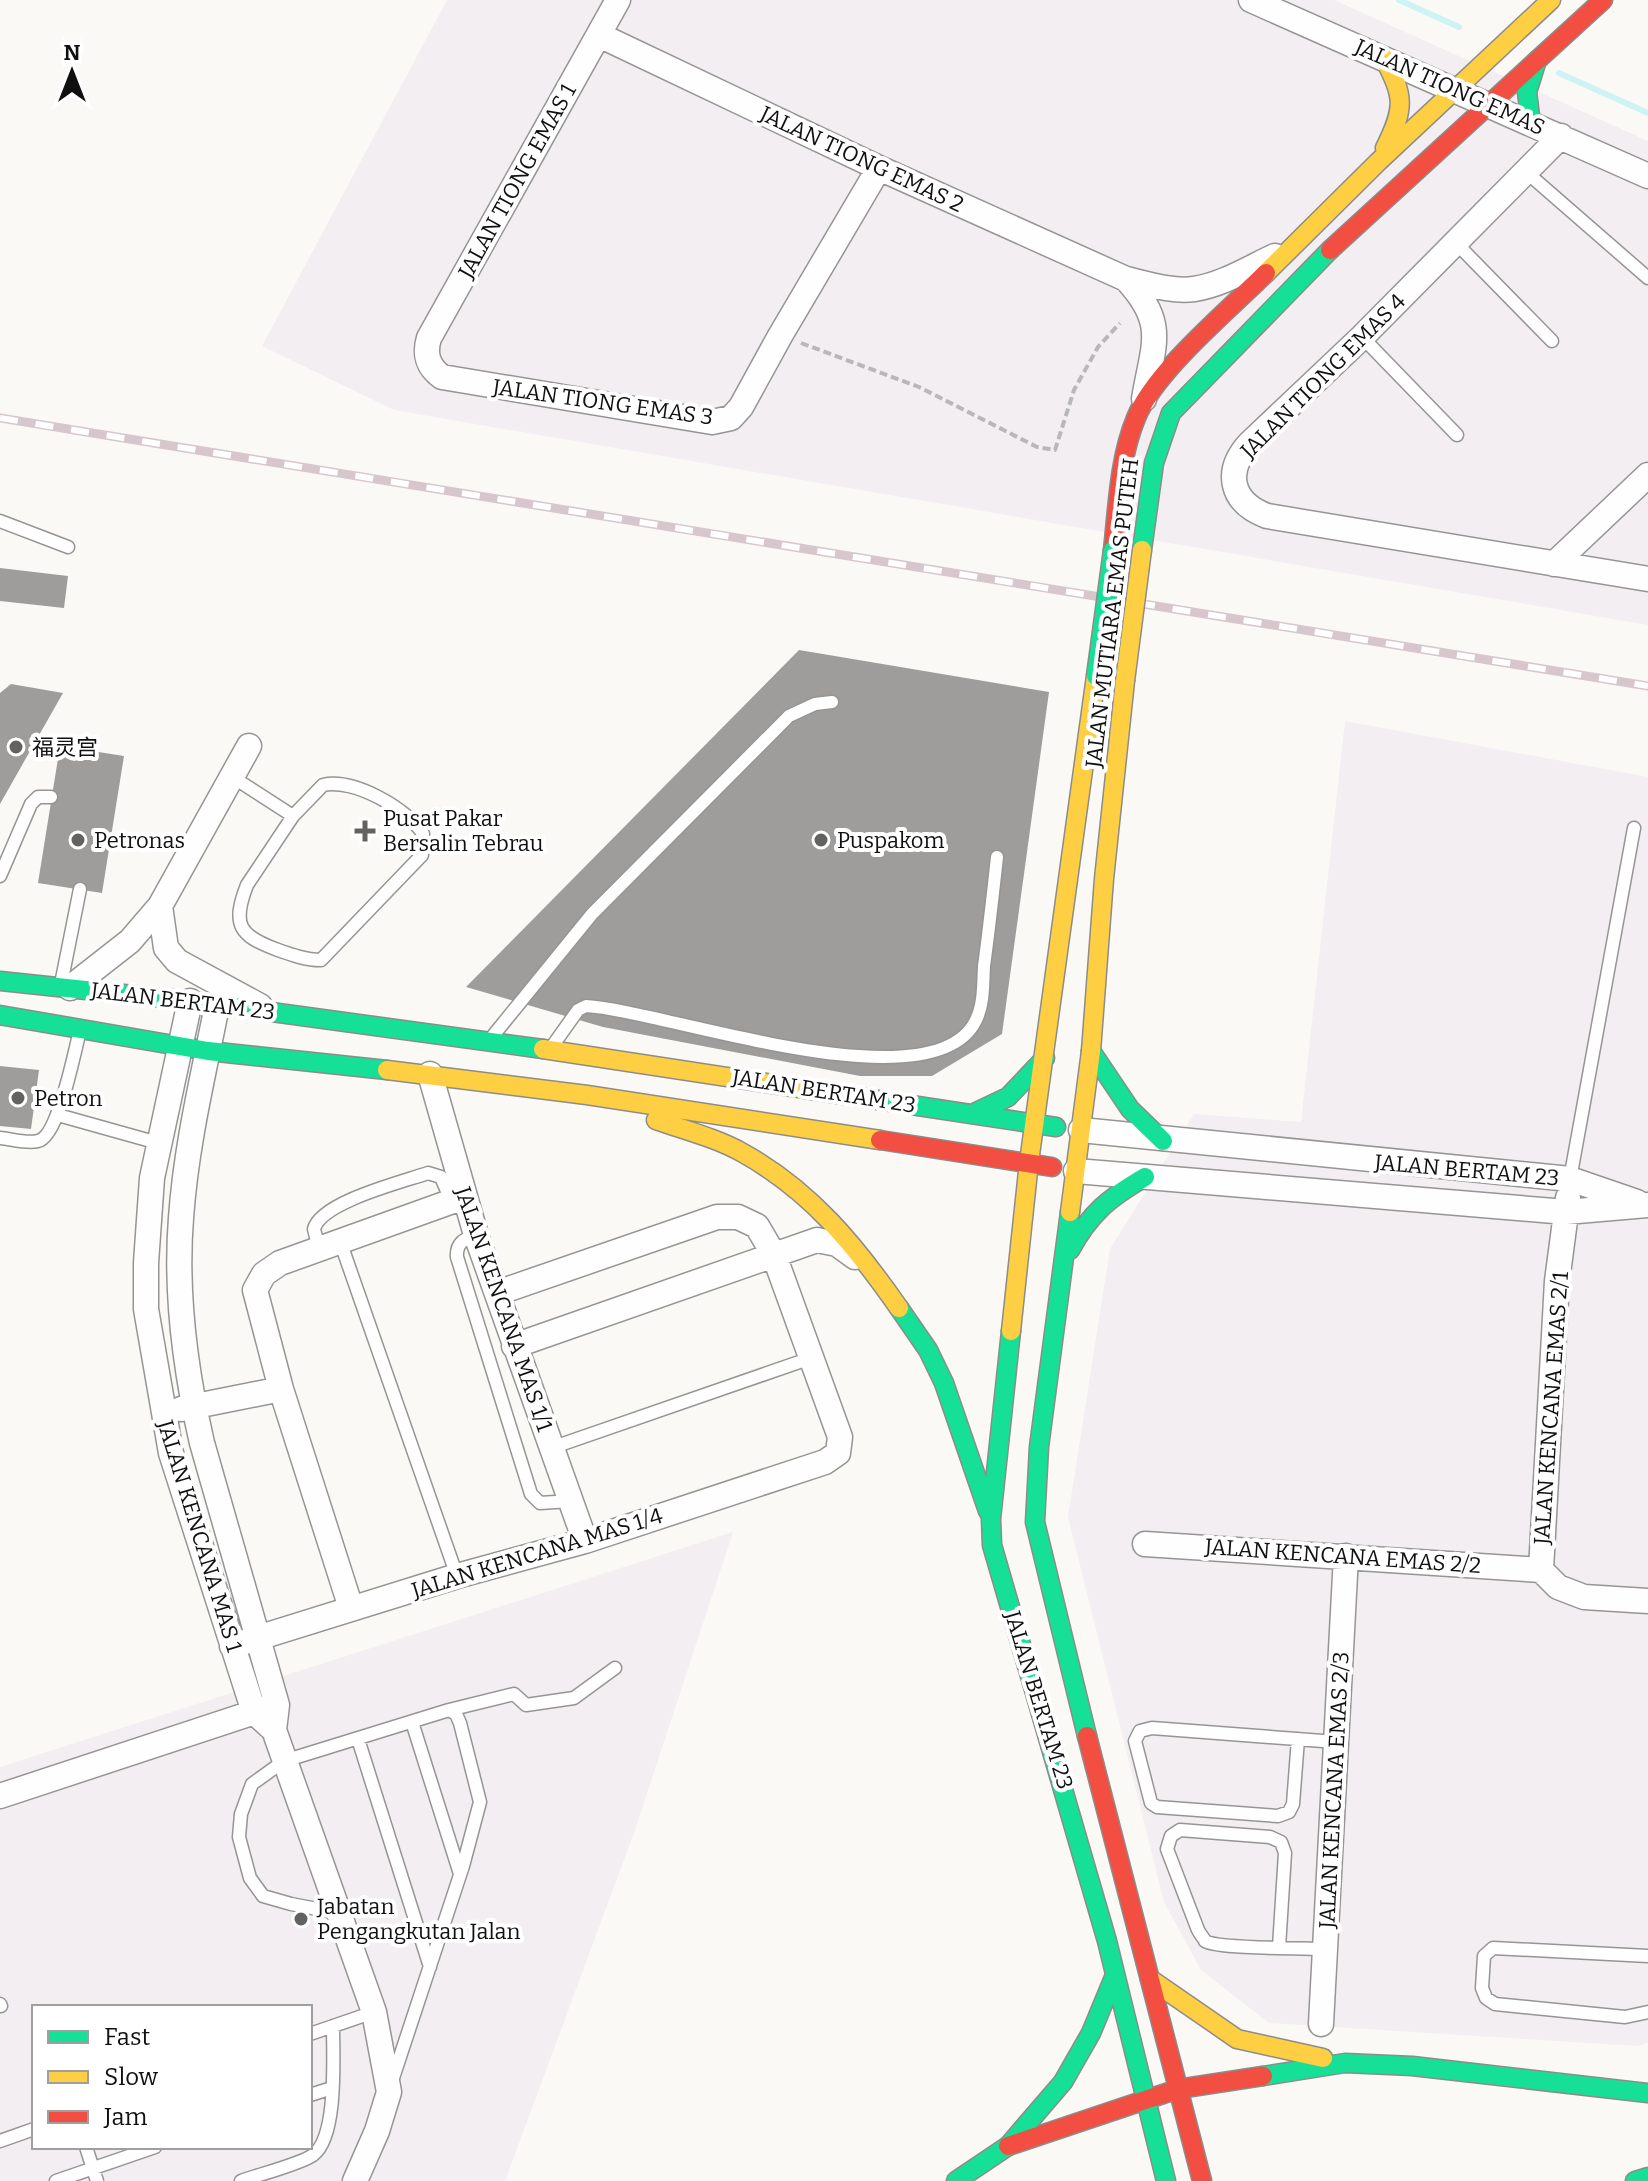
<svg xmlns="http://www.w3.org/2000/svg" width="1648" height="2181" font-family="Bitter,'Noto Sans SC',serif">
<style>
.industrial{fill:#f2eef2;fill-rule:evenodd}
.lines{fill:none;stroke-linecap:round;stroke-linejoin:round}
.stream{stroke:#cef3f4;stroke-width:6}
.building{fill:#9f9d9b}
.lane-casing{stroke:#969594;stroke-width:15}
.street-casing{stroke:#969594;stroke-width:27}
.fast-casing{stroke:#8c8c8a;stroke-width:21}
.slow-casing{stroke:#8c8c8a;stroke-width:21}
.jam-casing{stroke:#8c8c8a;stroke-width:21}
.path{stroke:#b9b8b8;stroke-width:4;stroke-dasharray:8 4;stroke-linecap:butt}
.lane{stroke:#fefefe;stroke-width:12}
.street{stroke:#fefefe;stroke-width:24}
.fast{stroke:#16e098;stroke-width:18}
.slow{stroke:#ffcf43;stroke-width:18}
.jam{stroke:#f24e42;stroke-width:18}
.rail-casing{stroke:#d7c7cc;stroke-width:9}
.rail{stroke:#fff;stroke-width:6;stroke-dasharray:18;stroke-linecap:butt}
.fast-bridge-casing{stroke:#8c8c8a;stroke-width:21;stroke-linecap:butt}
.slow-bridge-casing{stroke:#8c8c8a;stroke-width:21;stroke-linecap:butt}
.fast-bridge{stroke:#16e098;stroke-width:18}
.slow-bridge{stroke:#ffcf43;stroke-width:18}
.poi-dot{fill:#626260;stroke:#fff;stroke-width:3}
.labels{text-anchor:middle;dominant-baseline:central;stroke-width:8;stroke-linejoin:round;paint-order:stroke}
.street-label{font-size:22px;fill:#101010;stroke:#fff}
.poi-label{font-size:22px;fill:#101010;stroke:#fff;text-anchor:start}
</style>
<rect width="100%" height="100%" fill="#fbf9f6"/>
<path class="industrial" d="M447,0H1334L1648,141V625L394,410L262,346Z
M1345,721L1648,777V2043L1638,2046L1269,2023L1201,1970L1164,1902L1068,1517L1110,1249L1194,1114L1301,1122Z
M733,1532L635,1830L505,2181H0V1767ZM34,2007H310V2147H34Z"/>
<g class="lines">
<path class="stream" d="M1399,0L1459,27
M1559,73L1648,113"/>
</g>
<path class="building" d="M0,568L68,576L64,608L0,601Z
M799,650L1049,692L1002,1034L932,1076H860L603,1027L466,987Z
M11,684L63,693L0,804V693Z
M60,746L124,756L102,893L38,883Z
M0,1066L39,1070L31,1129L0,1126Z"/>
<g class="lines">
<defs>
<path id="lane" d="M1525,171L1648,278
M1455,242L1552,341
M1362,337L1457,435
M0,521L68,547
M231,776L293,816L323,785C353,778 407,808 423,834L422,855L321,960C306,960 292,955 278,950C240,936 231,926 247,885L293,816
M0,876L31,804L38,797H51
M61,984L80,889
M492,1037L592,914L789,716L815,704L832,702
M551,1048L578,1010L586,1006C662,1010 934,1109 976,1020C984,1004 983,984 984,966C989,930 993,893 997,857
M58,1115L158,1143
M0,1138C11,1139 27,1144 38,1141C59,1136 74,1052 80,1031
M1570,1179L1634,828
M476,1235C464,1239 456,1243 457,1257L531,1494L540,1503L571,1501
M340,1241L457,1576
M319,1249L314,1229C321,1202 402,1182 428,1173L441,1177L452,1203
M551,1448L811,1358
M449,1710L514,1694L526,1705L574,1698L615,1668
M412,1722L460,1874
M358,1739L430,1967
M1298,1739L1293,1804L1289,1812L1278,1816L1157,1807L1151,1803L1135,1741L1140,1731L1152,1728L1336,1742
M338,1913L291,1904L263,1896L250,1878L239,1837L241,1814L252,1784L284,1761L449,1710L456,1714L460,1723L480,1802L463,1866L392,2081
M1279,1947L1285,1853L1281,1842L1270,1837L1180,1830L1171,1836L1167,1849L1198,1930C1198,1931 1205,1940 1205,1941C1217,1949 1305,1948 1325,1949
M1648,1956L1493,1948L1484,1956L1482,1988L1486,1998L1495,2004L1625,2017L1648,2012
M0,2004L1,2006
M310,2034L374,2012
M310,2095L332,2088
M0,2141L34,2129
M86,2147L97,2181
M56,2181L155,2147
M241,2181C257,2175 301,2164 313,2155C338,2137 333,2056 333,2026"/>
<path id="street" d="M618,0L429,338C424,354 428,367 442,377L712,422L731,418L741,407L780,336L879,168
M1251,0L1648,176
M599,35L879,168L1126,279C1148,284 1172,292 1194,289C1222,285 1249,268 1275,256
M1561,136L1362,337L1250,443C1224,471 1230,502 1267,516L1648,579
M1126,279C1168,324 1153,344 1144,399
M1554,564L1648,475
M160,906L166,948L177,961L260,1006
M70,988L130,941L160,906L249,746
M190,1001L152,1178L146,1263V1309L171,1453L254,1712L274,1730
M217,1006C203,1076 186,1146 181,1218C175,1293 185,1369 202,1443L277,1705L274,1730L374,2012L389,2092L377,2131L355,2181
M430,1074L476,1235L585,1541
M1081,1130L1570,1179L1637,1202
M1076,1171L1566,1212L1648,1205
M1568,1198L1557,1281L1541,1570L1558,1587L1584,1597L1648,1601
M514,1346L817,1240L837,1244L855,1257
M181,1409L281,1389
M1145,1544L1541,1570
M351,1608L281,1389L255,1290L264,1274L280,1263L464,1197
M232,1646L457,1576L585,1541L825,1462L838,1453L840,1437L774,1255L757,1226L738,1217H717L497,1293
M0,1796L267,1708
M1321,2024L1346,1556"/>
<path id="fast" d="M1531,124L1527,92L1537,60
M1142,550L1154,463L1171,413L1330,250
M0,981L190,1001L543,1049
M0,1015L208,1051L387,1070
M1091,1051L1130,1109L1163,1141
M845,1095L1056,1127
M972,1114L1008,1097L1045,1058
M1070,1212L1039,1447L1035,1522L1087,1736
M1070,1250C1090,1213 1109,1198 1145,1177
M899,1308L928,1350L944,1383L988,1511
M1011,1331L991,1519L992,1545L1107,1941L1166,2181
M1263,2076L1345,2063L1412,2066L1648,2093
M956,2181L1008,2146L1063,2082L1091,2033L1115,1975
M1635,2181L1648,2177"/>
<path id="slow" d="M1383,57C1405,96 1405,108 1385,148
M1266,273L1378,162L1551,0
M543,1049L845,1095
M387,1070L587,1095L880,1140
M656,1120C684,1130 717,1138 743,1153C811,1191 855,1245 899,1308
M1070,1212L1091,1051L1104,879L1125,681
M1011,1331L1029,1162L1096,676
M1150,1979L1237,2039L1323,2058"/>
<path id="jam" d="M1330,250L1603,0
M1113,550C1118,506 1119,459 1136,418C1155,371 1229,310 1266,273
M880,1140L1052,1167
M1087,1736L1202,2181
M1008,2146L1178,2089L1263,2076"/>
</defs>
<use href="#lane" class="lane-casing"/>
<use href="#street" class="street-casing"/>
<use href="#fast" class="fast-casing"/>
<use href="#slow" class="slow-casing"/>
<use href="#jam" class="jam-casing"/>
<path class="path" d="M801,343L919,387L1037,447L1055,450L1074,390L1098,347L1120,323"/>
<use href="#lane" class="lane"/>
<use href="#street" class="street"/>
<use href="#fast" class="fast"/>
<use href="#slow" class="slow"/>
<use href="#jam" class="jam"/>
<defs>
<path id="rail" d="M0,418L1648,686"/>
</defs>
<use href="#rail" class="rail-casing"/>
<use href="#rail" class="rail"/>
<defs>
<path id="fast-bridge" d="M1096,676L1113,550"/>
<path id="slow-bridge" d="M1125,681L1142,550"/>
</defs>
<use href="#fast-bridge" class="fast-bridge-casing"/>
<use href="#slow-bridge" class="slow-bridge-casing"/>
<use href="#fast-bridge" class="fast-bridge"/>
<use href="#slow-bridge" class="slow-bridge"/>
</g>
<g class="poi-dot">
<circle cx="16" cy="747" r="8"/>
<path d="M361 819h8v8h8v8h-8v8h-8v-8h-8v-8h8z"/>
<circle cx="78" cy="840" r="8"/>
<circle cx="821" cy="840" r="8"/>
<circle cx="18" cy="1098" r="8"/>
<circle cx="301" cy="1919" r="8"/>
</g>
<g class="labels">
<g class="street-label">
<text transform="translate(1450 87) rotate(24)">JALAN TIONG EMAS</text>
<text transform="translate(862 159) rotate(25)">JALAN TIONG EMAS 2</text>
<text transform="translate(517 181) rotate(-61)">JALAN TIONG EMAS 1</text>
<text transform="translate(1323 376) rotate(-45)">JALAN TIONG EMAS 4</text>
<text transform="translate(603 402) rotate(8)">JALAN TIONG EMAS 3</text>
<text transform="translate(1112 613) rotate(-83)">JALAN MUTIARA EMAS PUTEH</text>
<text transform="translate(183 1001) rotate(7)">JALAN BERTAM 23</text>
<text transform="translate(824 1091) rotate(9)">JALAN BERTAM 23</text>
<text transform="translate(1467 1170) rotate(5)">JALAN BERTAM 23</text>
<text transform="translate(504 1309) rotate(71)">JALAN KENCANA MAS 1/1</text>
<text transform="translate(1551 1408) rotate(-86)">JALAN KENCANA EMAS 2/1</text>
<text transform="translate(200 1536) rotate(73)">JALAN KENCANA MAS 1</text>
<text transform="translate(537 1553) rotate(-17)">JALAN KENCANA MAS 1/4</text>
<text transform="translate(1343 1556) rotate(4)">JALAN KENCANA EMAS 2/2</text>
<text transform="translate(1039 1700) rotate(73)">JALAN BERTAM 23</text>
<text transform="translate(1334 1790) rotate(-87)">JALAN KENCANA EMAS 2/3</text>
</g>
<g class="poi-label">
<text x="32" y="747">福灵宫</text>
<text x="383" y="818">Pusat Pakar<tspan x="383" dy="25">Bersalin Tebrau</tspan></text>
<text x="94" y="840">Petronas</text>
<text x="837" y="840">Puspakom</text>
<text x="34" y="1098">Petron</text>
<text x="317" y="1906">Jabatan<tspan x="317" dy="25">Pengangkutan Jalan</tspan></text>
</g>
</g>
<rect x="32" y="2005" width="280" height="144" fill="#ffffff" stroke="#9f9f9f" stroke-width="2"/>
<rect x="48" y="2031" width="40" height="12" fill="#16e098" stroke="#9f9f9f" stroke-width="2"/>
<text x="104" y="2045" font-size="24" fill="#101010">Fast</text>
<rect x="48" y="2071" width="40" height="12" fill="#ffcf43" stroke="#9f9f9f" stroke-width="2"/>
<text x="104" y="2085" font-size="24" fill="#101010">Slow</text>
<rect x="48" y="2111" width="40" height="12" fill="#f24e42" stroke="#9f9f9f" stroke-width="2"/>
<text x="104" y="2125" font-size="24" fill="#101010">Jam</text>
<g transform="translate(72 72)" stroke="#ffffff" stroke-width="6" paint-order="stroke">
<path d="M0-6L14 30L0 20L-14 30Z" fill="#101010"/>
<text y="-12" font-size="22" font-weight="bold" text-anchor="middle" fill="#101010">N</text>
</g>
</svg>
